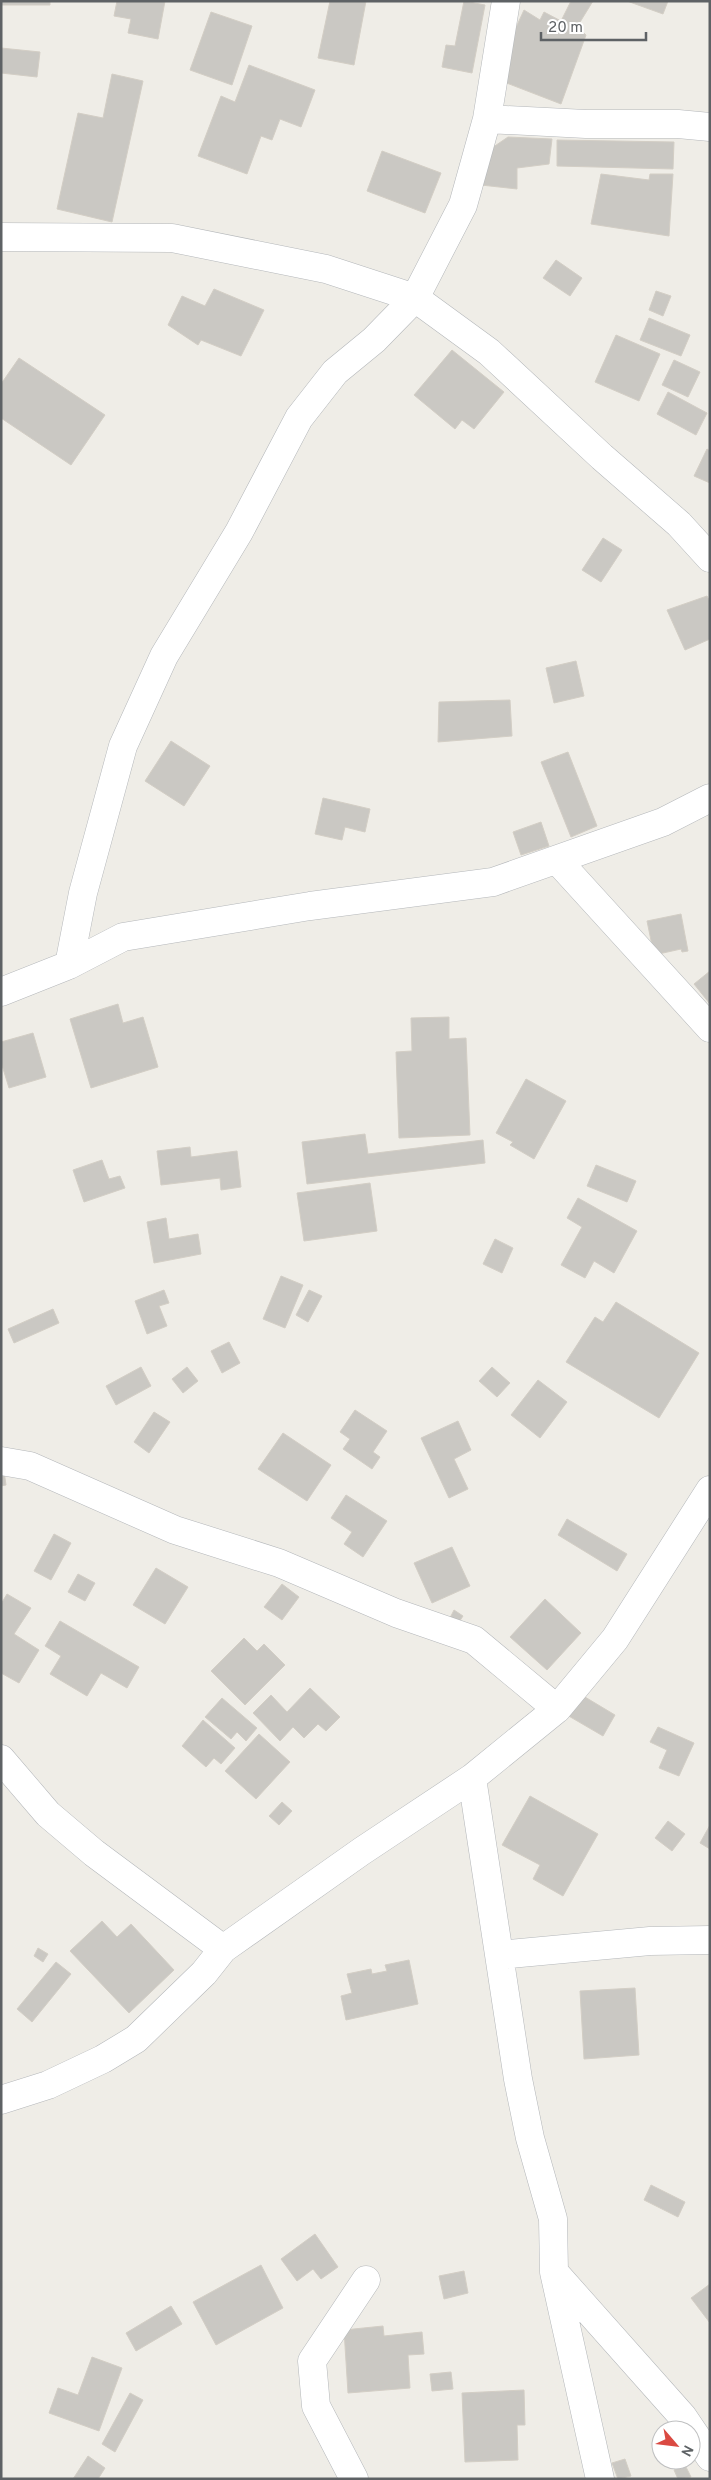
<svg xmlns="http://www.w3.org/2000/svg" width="711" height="2480" font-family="Overpass,sans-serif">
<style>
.building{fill:#cac8c3;stroke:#d3cec5}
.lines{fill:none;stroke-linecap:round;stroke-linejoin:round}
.minor-casing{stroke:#b4b7ba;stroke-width:29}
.minor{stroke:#fff;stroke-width:28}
</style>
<rect width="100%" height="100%" fill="#efede7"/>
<path class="building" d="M1,1H50V5H1Z
M117,1H165L158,39L128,33L131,19L114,16Z
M330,1H366L354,65L318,58Z
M464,1L485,5L472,73L442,67L446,45L455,46Z
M571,1H593L577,27L586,35L561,104L504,82L507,47L524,10L540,20L544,12L561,21Z
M627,1H668L663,14Z
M211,12L252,26L232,85L190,70Z
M1,48L40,52L37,77L1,73Z
M249,65L315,90L301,127L280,119L272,140L261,136L247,174L198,156L221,96L235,102Z
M112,74L143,81L112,222L57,209L78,113L103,118Z
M508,137L552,139L549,164L517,168V189L481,185L486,152Z
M557,140L674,142L673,169L557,166Z
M382,151L441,173L425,213L367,191Z
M601,174L649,180L650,174H673L669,236L591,224Z
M556,260L582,278L570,296L543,278Z
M214,289L264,310L241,356L201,340L198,345L168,325L182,296L205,306Z
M656,291L671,296L663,316L649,310Z
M649,318L690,335L681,356L640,340Z
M616,335L660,354L639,401L595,382Z
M452,350L504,392L474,429L462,420L455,429L414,395Z
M19,358L105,415L71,465L1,418V384Z
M674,360L700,372L688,397L662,385Z
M668,392L707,413L696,435L657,414Z
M707,449L710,451V483L694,476Z
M603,538L622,550L601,582L582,570Z
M707,596L710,602V639L685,650L667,610Z
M576,661L584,696L554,703L546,668Z
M510,700L512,736L438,742L439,702Z
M171,741L210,766L184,806L145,781Z
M568,752L597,826L571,837L541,762Z
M323,798L370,809L365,832L345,827L342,840L315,834Z
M541,822L549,846L521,855L513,832Z
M681,914L688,951L682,952L681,949L654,955L647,921Z
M710,971V1004L694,984Z
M118,1004L123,1023L143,1017L158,1067L91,1088L70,1019Z
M449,1017V1039L466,1038L470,1135L399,1138L396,1052L412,1051L411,1018Z
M33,1033L46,1077L9,1088L1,1062V1042Z
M526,1079L566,1101L534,1159L510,1145L513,1142L496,1133Z
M365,1134L368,1154L483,1140L485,1163L307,1184L302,1142Z
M190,1147L191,1157L237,1151L241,1187L221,1190L220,1178L161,1185L157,1151Z
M102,1160L109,1179L120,1176L125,1188L84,1202L73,1170Z
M596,1165L636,1181L627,1202L587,1186Z
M370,1183L377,1231L304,1241L297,1193Z
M578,1198L637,1231L614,1273L594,1261L585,1278L561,1265L582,1227L567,1218Z
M166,1218L169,1239L198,1234L201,1254L154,1263L147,1222Z
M495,1239L513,1248L502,1273L483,1264Z
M281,1276L303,1285L285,1328L263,1319Z
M164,1290L169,1303L159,1306L167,1326L147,1334L135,1301Z
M309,1290L322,1296L308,1322L296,1315Z
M616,1302L699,1353L659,1418L566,1362L595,1317L603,1322Z
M53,1309L59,1323L14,1343L8,1329Z
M229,1342L240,1363L222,1373L211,1351Z
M141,1367L151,1386L116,1405L106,1386Z
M187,1367L198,1381L183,1393L172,1379Z
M492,1367L510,1383L497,1397L479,1381Z
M538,1380L567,1402L540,1438L511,1415Z
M355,1410L387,1431L373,1452L380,1457L372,1469L343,1449L350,1439L340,1432Z
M154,1412L170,1422L149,1453L134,1442Z
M458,1421L471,1450L454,1459L468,1489L449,1498L421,1438Z
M283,1433L331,1465L307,1501L258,1469Z
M4,1471L6,1485L1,1486V1472Z
M346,1495L387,1521L363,1557L344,1544L352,1532L331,1518Z
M567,1519L627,1554L617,1571L558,1535Z
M54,1534L71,1543L51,1580L34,1571Z
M452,1547L470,1586L432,1603L414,1563Z
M156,1568L188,1587L165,1624L133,1605Z
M78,1574L95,1583L85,1601L68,1592Z
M282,1584L299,1597L282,1620L264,1607Z
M7,1594L31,1608L14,1634L39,1650L19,1683L1,1673V1604Z
M545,1599L581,1633L547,1670L510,1637Z
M454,1610L463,1616L457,1625L449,1620Z
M60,1621L139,1667L127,1688L101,1673L87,1696L50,1674L61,1656L45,1646Z
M244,1638L257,1651L264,1644L285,1665L245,1705L211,1671Z
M310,1688L340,1717L326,1731L318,1724L304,1738L293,1727L280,1741L253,1713L271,1695L287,1712Z
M580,1694L615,1715L603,1736L567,1715Z
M222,1698L257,1728L246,1741L237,1732L231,1739L205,1717Z
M203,1720L235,1748L221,1764L214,1758L206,1767L182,1746Z
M658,1727L694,1743L679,1776L659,1768L667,1750L650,1742Z
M259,1734L290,1762L256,1799L225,1771Z
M530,1796L598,1834L563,1896L533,1879L540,1865L502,1845Z
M282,1802L292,1811L279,1825L269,1816Z
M668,1821L685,1834L672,1851L655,1838Z
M710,1825V1849L700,1843Z
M102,1921L117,1937L131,1924L174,1970L129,2013L70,1951Z
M38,1948L48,1954L43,1962L34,1956Z
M409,1960L418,2004L346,2020L341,1996L352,1993L347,1974L371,1969L372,1974L387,1971L385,1965Z
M56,1962L71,1974L32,2022L17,2009Z
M635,1988L639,2055L584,2059L580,1991Z
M651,2185L685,2202L678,2217L644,2200Z
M315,2234L338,2267L321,2279L313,2269L297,2281L281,2259Z
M261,2265L283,2308L216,2345L193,2302Z
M464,2271L468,2293L444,2299L439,2276Z
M710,2284V2323L691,2298Z
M171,2306L182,2324L136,2351L126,2333Z
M383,2326L384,2336L422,2332L424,2354L408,2355L410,2388L348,2393L344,2330Z
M92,2357L122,2368L99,2431L49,2413L58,2388L78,2395Z
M451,2372L453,2389L432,2391L430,2374Z
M524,2390L525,2425H517L518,2460L465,2462L462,2393Z
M130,2393L143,2400L115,2452L102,2444Z
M88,2456L105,2468L98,2479H73Z
M625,2459L631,2476L618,2479L612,2463Z
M685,2465L691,2477L678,2479L674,2470Z"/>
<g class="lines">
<defs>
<path id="minor" d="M487,119L586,124H678L710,127
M1,237L172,238L326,269L415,298L489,352L602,457L679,524L710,558
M557,860L710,1028
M69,965L83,893L123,746L164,656L239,532L299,418L335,372L374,340L415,298L463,205L487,119L506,1
M1,992L69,965L123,937L310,906L493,882L663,822L710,798
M1,1461L30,1466L175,1530L279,1563L396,1613L474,1640L557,1709
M1,1759L48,1814L94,1853L223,1949
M472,1778L518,2079L530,2138L553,2219L554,2272L600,2479
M499,1955L650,1941L710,1940
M1,2100L48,2085L103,2059L136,2039L204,1973L223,1949L362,1851L472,1778L557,1709L615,1639L710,1490
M555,2273L683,2417L710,2457
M354,2479L316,2406L312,2361L366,2280"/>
</defs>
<use href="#minor" class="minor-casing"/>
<use href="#minor" class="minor"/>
</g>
<rect width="711" height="2480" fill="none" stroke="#5e6265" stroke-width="5"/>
<g transform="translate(676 2445) rotate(118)"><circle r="24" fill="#ffffff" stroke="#bfc0c1"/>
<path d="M0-4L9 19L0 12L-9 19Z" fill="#da4a42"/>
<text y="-8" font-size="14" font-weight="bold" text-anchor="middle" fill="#5e6265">N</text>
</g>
<path d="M541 32v8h105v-8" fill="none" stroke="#5e6265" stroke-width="2.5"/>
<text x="548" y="32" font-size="15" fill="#5e6265" stroke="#ffffff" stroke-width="4" paint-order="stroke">20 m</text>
</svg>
